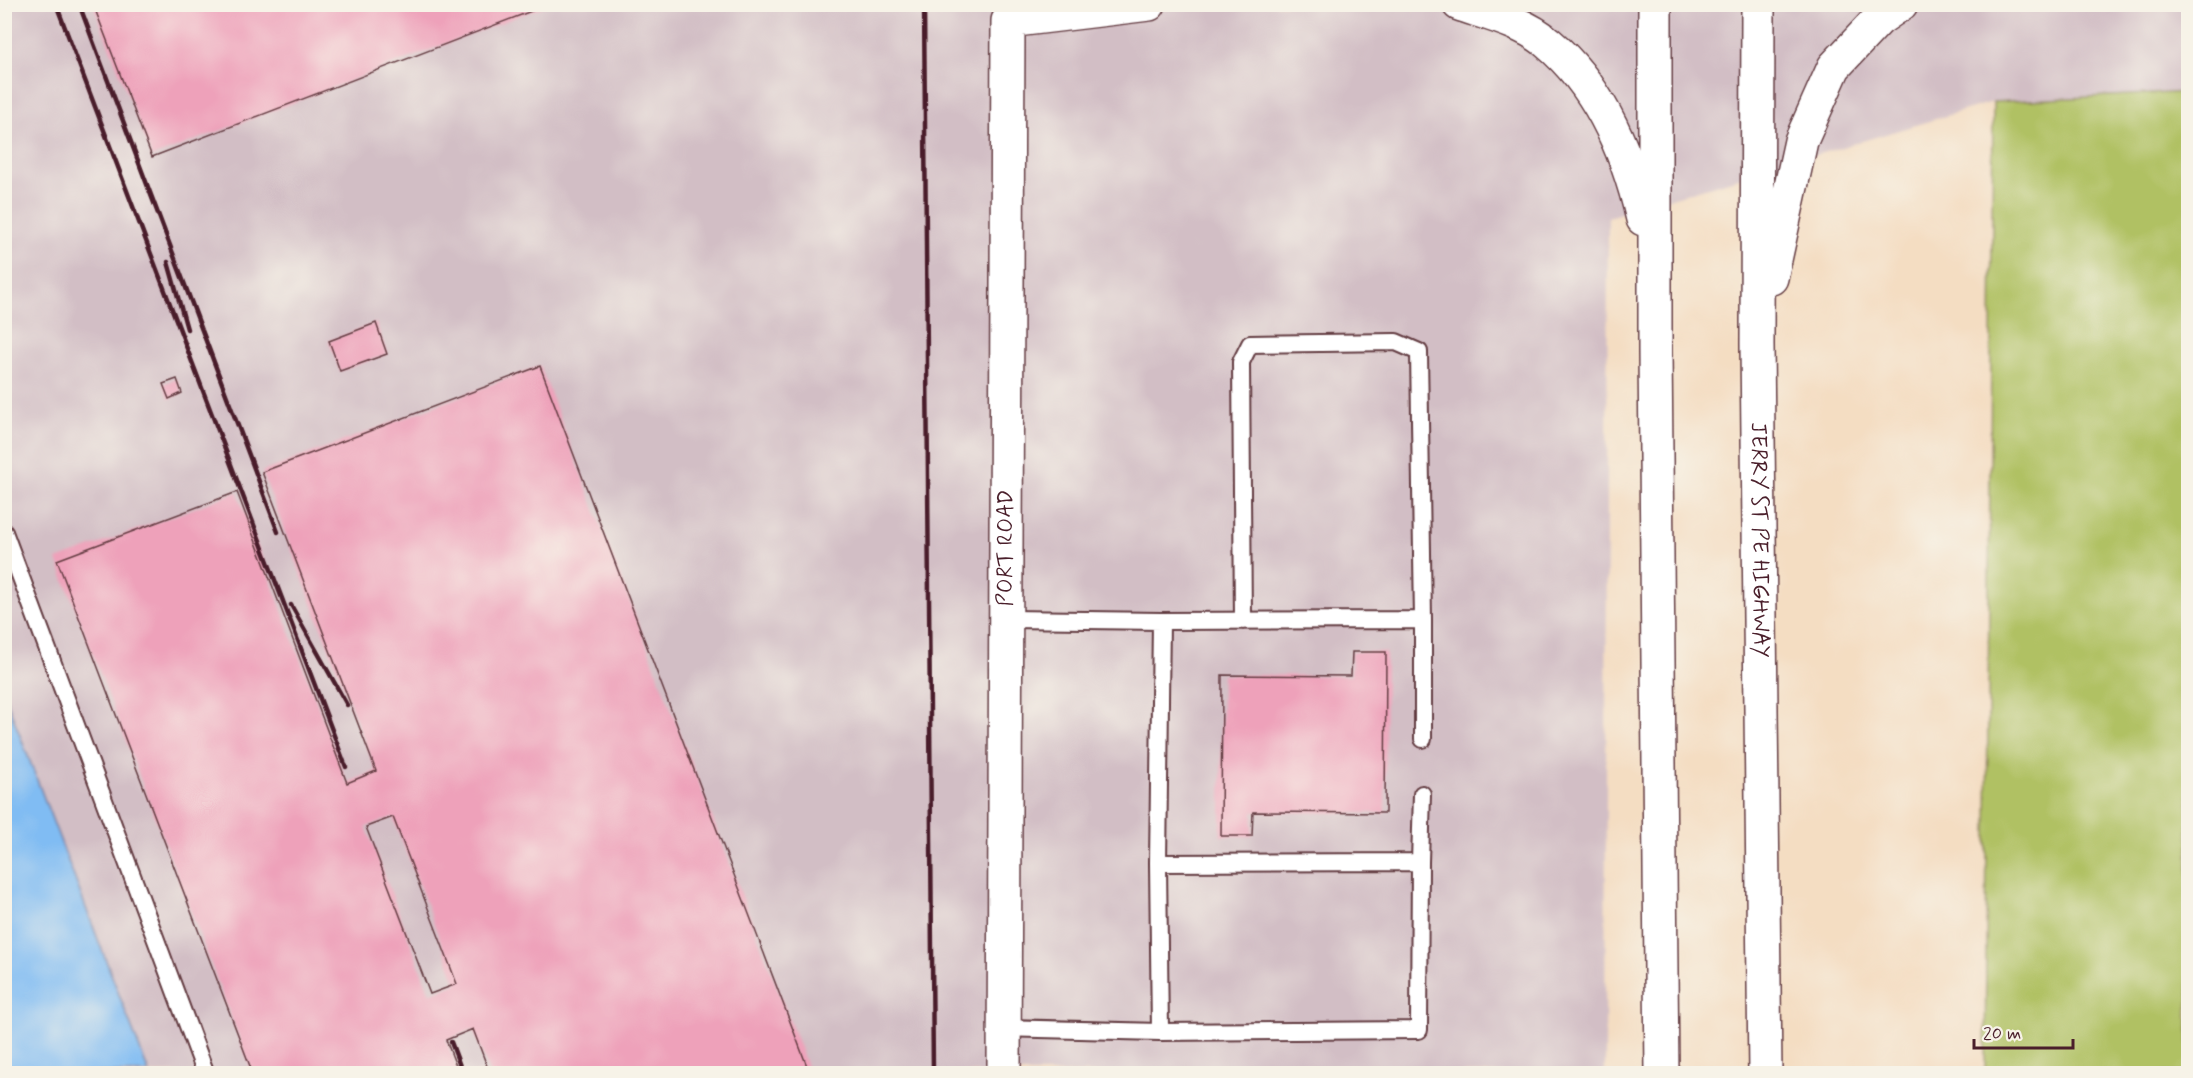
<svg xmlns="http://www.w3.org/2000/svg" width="2193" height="1078" font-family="Mynerve,sans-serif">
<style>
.industrial{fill:#d2bec5}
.green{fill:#b0c164;stroke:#7d7048;stroke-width:1.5}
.water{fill:#80bcf3;stroke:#656e8f;stroke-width:1.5}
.building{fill:#eea1ba;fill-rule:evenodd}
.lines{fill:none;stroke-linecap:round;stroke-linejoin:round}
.lane-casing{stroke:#643c42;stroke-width:20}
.secondary-casing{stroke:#643c42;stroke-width:36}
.lane{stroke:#fff;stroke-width:16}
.secondary{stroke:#fff;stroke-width:33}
.rail{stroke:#4a1f2b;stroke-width:4.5}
.labels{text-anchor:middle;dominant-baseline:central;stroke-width:6;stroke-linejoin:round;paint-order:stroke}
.street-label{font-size:22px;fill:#4a1f2b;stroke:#f7f3e8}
</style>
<rect width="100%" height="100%" fill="#f7f3e8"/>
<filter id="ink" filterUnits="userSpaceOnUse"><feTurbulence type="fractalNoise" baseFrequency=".0167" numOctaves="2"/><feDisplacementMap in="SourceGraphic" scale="12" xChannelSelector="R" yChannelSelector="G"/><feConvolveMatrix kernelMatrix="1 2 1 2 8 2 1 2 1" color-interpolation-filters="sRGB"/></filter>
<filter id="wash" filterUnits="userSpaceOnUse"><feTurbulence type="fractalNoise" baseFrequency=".008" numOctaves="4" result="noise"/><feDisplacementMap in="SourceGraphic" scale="24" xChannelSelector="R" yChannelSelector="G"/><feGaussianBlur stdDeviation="1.35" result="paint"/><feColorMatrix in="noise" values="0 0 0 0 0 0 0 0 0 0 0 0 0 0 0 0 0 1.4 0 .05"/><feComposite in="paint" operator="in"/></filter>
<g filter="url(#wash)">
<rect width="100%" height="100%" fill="#f4ddc2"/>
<path class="industrial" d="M5,5H2188V92L1993,102L1608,217L1605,1073H149L5,696Z"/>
<path class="green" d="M2188,92V1073H1985L1993,102Z"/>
<path class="water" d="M5,696L149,1073H5Z"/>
<g id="blocks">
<path class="building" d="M93,4H547V5L152,157Z
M376,323L387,354L340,371L329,341Z
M540,366L810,1074H490L473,1029L446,1040L459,1074H253L57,560L237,492L347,783L376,771L262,472ZM393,817L457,984L430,994L366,827Z
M177,379L182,393L169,399L163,384Z
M1352,652H1386L1385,813L1253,812L1252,836H1221L1222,675L1351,676Z"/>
</g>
</g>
<g filter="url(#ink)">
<use href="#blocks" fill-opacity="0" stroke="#643c42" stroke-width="1.5"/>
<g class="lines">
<defs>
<path id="lane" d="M4,532L206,1074
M1006,619L1161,621
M1243,621L1241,362L1250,344L1396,342L1419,352L1423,620
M1422,794L1420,862L1158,863L1161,621L1423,620V739
M1158,863L1160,1032
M1004,1028L1160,1032L1419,1030L1420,862"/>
<g id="secondary">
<path d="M1459,4C1488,14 1524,22 1548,43C1600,87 1628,154 1643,219"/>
<path d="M1655,4V351L1662,1074"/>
<path id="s1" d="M1758,4L1757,345L1765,1074"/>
<path d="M1771,278L1801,141L1834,67L1879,19L1901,4"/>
<path id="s2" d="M1004,1074L1008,21L1149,4"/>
</g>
</defs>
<use href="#lane" class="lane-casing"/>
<use href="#secondary" class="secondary-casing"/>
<use href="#lane" class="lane"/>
<use href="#secondary" class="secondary"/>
<path class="rail" d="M56,4L346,767
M79,4L278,532
M924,4L933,1074
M168,262L187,329
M291,605L347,705
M451,1042L463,1074"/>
</g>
</g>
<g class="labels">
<g class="street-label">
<text stroke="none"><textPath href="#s1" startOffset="536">JERRY ST PE HIGHWAY</textPath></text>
<text stroke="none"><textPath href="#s2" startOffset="526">PORT ROAD</textPath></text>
</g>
</g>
<rect width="2193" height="1078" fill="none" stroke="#f7f3e8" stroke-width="24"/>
<path d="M1974 1039v9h99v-9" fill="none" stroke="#4a1f2b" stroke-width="3"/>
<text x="1983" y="1039" font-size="18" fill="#4a1f2b" stroke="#f7f3e8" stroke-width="4.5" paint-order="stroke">20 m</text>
</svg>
